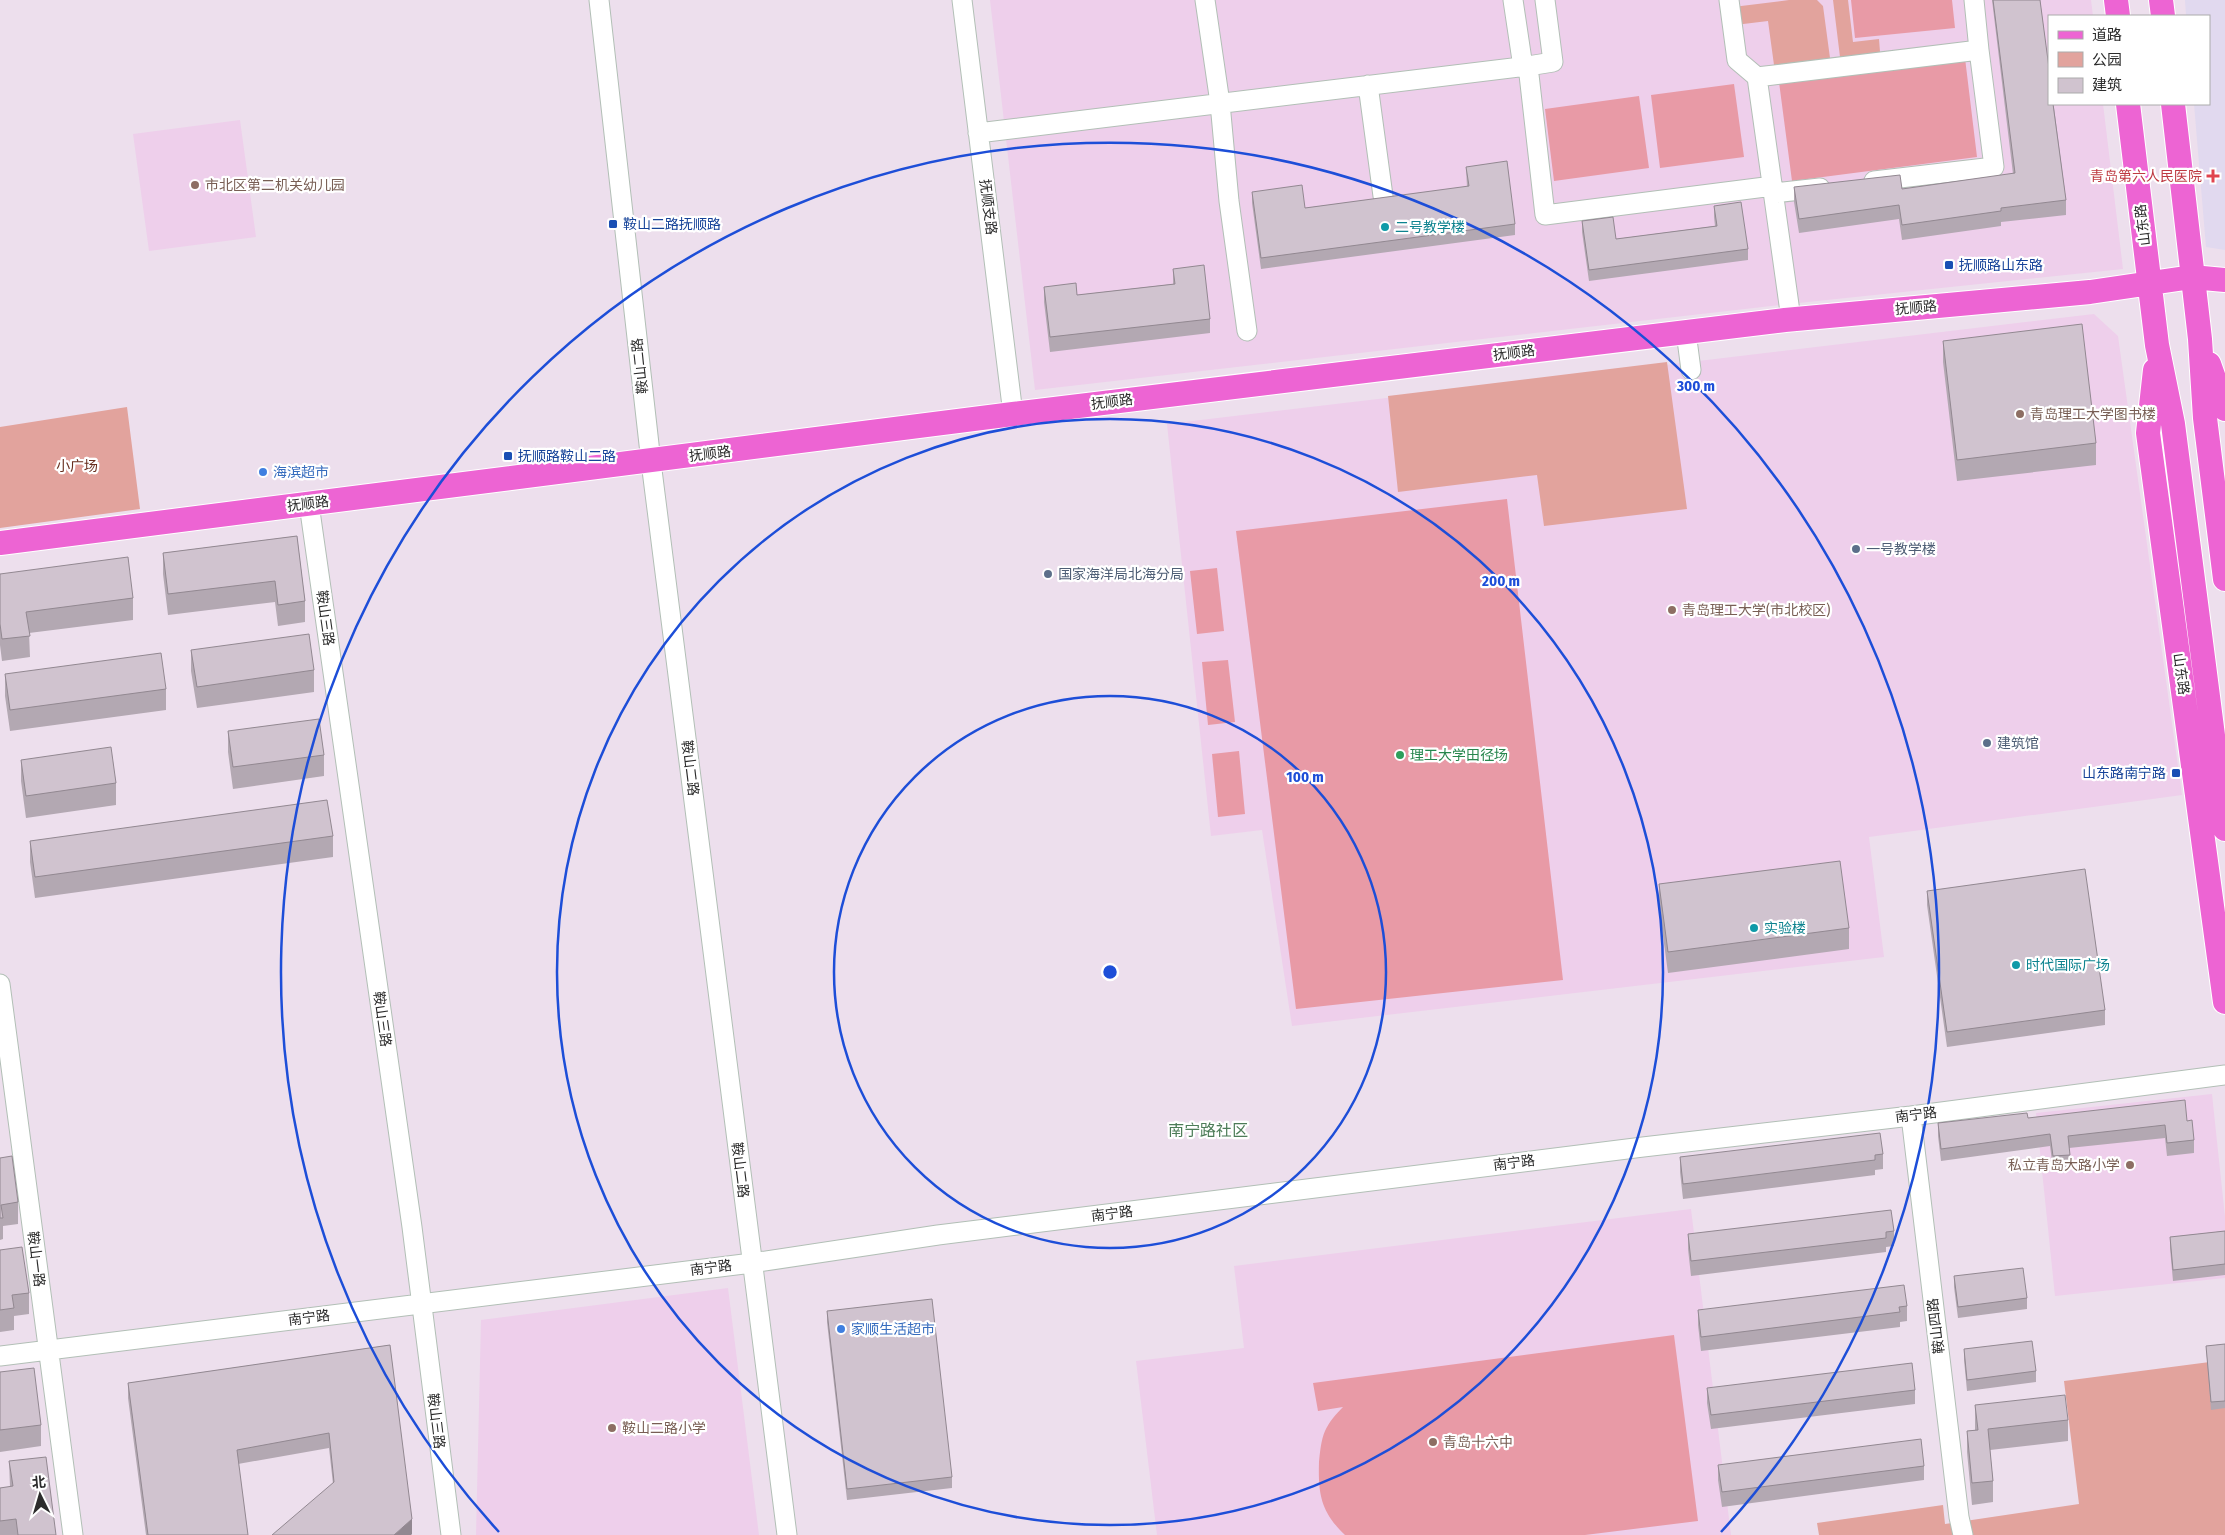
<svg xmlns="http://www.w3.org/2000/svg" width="2225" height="1535" font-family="'Fira Sans Condensed','Noto Sans SC',sans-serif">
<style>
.education{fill:#eecfeb}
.medical{fill:#e1d9ef}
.green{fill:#e2a39d}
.pitch{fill:#e89aa6}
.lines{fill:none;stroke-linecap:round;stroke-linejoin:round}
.minor-casing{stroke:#b2bfb6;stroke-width:21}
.major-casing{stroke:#fff;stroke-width:26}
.minor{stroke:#fff;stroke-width:19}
.major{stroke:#ed64d3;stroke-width:24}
.wall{fill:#b3a8b2}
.shaded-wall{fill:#928891}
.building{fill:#d0c3cf;stroke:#928891}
.ring{fill:none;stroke:#1d4ed8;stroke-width:2.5}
.health-dot{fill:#e0444e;stroke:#fff;stroke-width:2}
.education-dot{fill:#8d6e63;stroke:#fff;stroke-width:2}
.transit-dot{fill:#1a4fb4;stroke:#fff;stroke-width:2}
.culture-dot{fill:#0f9aa8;stroke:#fff;stroke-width:2}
.shop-dot{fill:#3f7fe0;stroke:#fff;stroke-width:2}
.service-dot{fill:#5c6f8a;stroke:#fff;stroke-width:2}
.leisure-dot{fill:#2e9e5b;stroke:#fff;stroke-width:2}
.labels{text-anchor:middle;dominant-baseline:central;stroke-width:4.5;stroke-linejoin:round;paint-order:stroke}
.health-label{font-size:14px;fill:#be3a42;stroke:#fff;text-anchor:end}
.education-label{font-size:14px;fill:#785e54;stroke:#fff;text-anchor:start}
.street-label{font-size:14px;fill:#2c2c2c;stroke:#fff}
.transit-label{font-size:14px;fill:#164399;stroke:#fff;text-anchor:start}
.culture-label{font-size:14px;fill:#0d838f;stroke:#fff;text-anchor:start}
.park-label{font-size:14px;fill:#682d1d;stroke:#fff}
.shop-label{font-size:14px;fill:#366cbe;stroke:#fff;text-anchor:start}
.service-label{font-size:14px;fill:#4e5e75;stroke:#fff;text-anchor:start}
.leisure-label{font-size:14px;fill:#27864d;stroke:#fff;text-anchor:start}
.quarter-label{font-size:16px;fill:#4d7c58;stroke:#fff}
.centre{fill:#1d4ed8;stroke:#fff;stroke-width:2.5}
.ring-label{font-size:15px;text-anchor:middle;font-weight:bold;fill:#1d4ed8;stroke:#fff;stroke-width:4.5;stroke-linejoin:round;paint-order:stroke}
</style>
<rect width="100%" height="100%" fill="#eddfed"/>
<path class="education" d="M990,0H2091L2093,16H2049V104H2103L2123,269L1789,304L1035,390Z
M240,120L256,237L149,251L133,134Z
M2094,314L2118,336L2182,795L1869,837L1884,957L1292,1026L1262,830L1211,836L1167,424Z
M2212,1094L2225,1217V1278L2055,1296L2036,1113Z
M1691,1209L1731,1535H1157L1136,1361L1244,1348L1234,1266Z
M728,1288L759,1535H476L481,1320Z"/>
<path class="medical" d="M2185,0H2225V250L2206,247L2194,104H2209V16H2186Z"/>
<path class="green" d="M1789,0H1817L1823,6L1830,58L1774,65L1768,21L1735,25L1733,7Z
M1833,0H1848L1853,42L1879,39L1880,52L1840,57Z
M1667,362L1687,509L1544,526L1537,475L1398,492L1388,396Z
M127,407L140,509L0,528V427Z
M2225,1360V1535H1819L1817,1523L1943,1505L1945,1524L2079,1504L2064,1381Z"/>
<path class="pitch" d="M1851,0H1952L1955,28L1855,38Z
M1965,58L1977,157L1792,181L1779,82Z
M1734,84L1744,157L1660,168L1651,95Z
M1639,96L1649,168L1554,181L1545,109Z
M1507,499L1563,980L1296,1009L1236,531Z
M1217,568L1224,631L1197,634L1190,571Z
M1228,660L1235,722L1208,725L1202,662Z
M1239,751L1245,814L1218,817L1212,754Z
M1674,1335L1698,1521L1585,1535H1345C1321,1512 1318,1494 1319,1462C1320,1452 1321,1440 1325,1431C1329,1422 1336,1414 1343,1407L1318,1411L1313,1383Z"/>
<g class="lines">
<defs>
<path id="minor" d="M599,0L651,462L787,1535
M962,0L1013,414
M1205,0L1220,103L1229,201L1247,331
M1513,0L1523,67
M1545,0L1553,62L1528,66L1545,215L1773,186
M1729,0L1737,60L1757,77L1791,319
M1757,77L1979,50L1974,0
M1368,85L1383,196
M978,133L1528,66
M1874,181L1994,167L1979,50
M1774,193L1820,188
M1686,332L1691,370
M309,504L412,1227L451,1535
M0,984L73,1535
M1911,1116L1959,1517L1963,1535
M0,1356L752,1263L938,1235L1643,1147L1911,1116L2225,1075"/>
<path id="major" d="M2116,0L2118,16
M2161,0L2163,16
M2128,104L2157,345L2173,424L2225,829
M2173,104L2200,339L2205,418L2225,579
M2209,364L2225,409
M2155,370L2148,433L2225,1002
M0,543L1013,414L1785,320L2090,292L2192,277L2225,280"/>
</defs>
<use href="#minor" class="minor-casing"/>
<use href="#major" class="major-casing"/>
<use href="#minor" class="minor"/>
<use href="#major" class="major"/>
</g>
<path class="wall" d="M1992,0H2040L2066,200V215L2001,222V226L1902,240L1899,219L1799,233L1794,202V187L1902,189L2013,174Z
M1466,167L1515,224V235L1261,269L1252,203V192L1305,208L1467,187Z
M1714,206L1748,249V260L1589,281L1582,232V221L1616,239L1715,226L1714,217Z
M1173,269L1210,319V333L1050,352L1044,302V287L1077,295L1173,284Z
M1943,341L2096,443V465L1957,481L1943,362Z
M297,536L305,601V622L278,626L275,602L168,615L163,574V553Z
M0,574L133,598V620L29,633L30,657L2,661L0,645Z
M191,650L314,670V692L197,708L191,671Z
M5,674L166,689V710L10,731L5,696Z
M228,731L324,755V776L233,789L228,752Z
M21,760L116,783V805L26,818L21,781Z
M333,836V857L35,898L30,862V841Z
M1659,884L1849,928V949L1668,973L1659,906Z
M1927,891L2105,1010V1025L1947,1047L1927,905Z
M2028,1118L2187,1121L2194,1140V1153L2167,1156L2165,1138L2069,1148L2070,1167L2053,1169L2050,1146L1941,1161L1938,1136V1123Z
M1883,1154V1169L1875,1170V1175L1683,1199L1680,1172V1157Z
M0,1158L18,1202V1224L3,1226V1239L0,1240Z
M1894,1231V1246L1886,1247V1252L1691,1276L1688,1249V1234Z
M2225,1231V1275L2173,1281L2170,1248V1237Z
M0,1250L29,1293V1314L14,1316V1330L0,1332Z
M1954,1276L2027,1298V1309L1958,1318L1954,1287Z
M1907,1306V1321L1900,1322V1327L1701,1351L1698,1325V1310Z
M827,1311L952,1477V1488L847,1500L827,1322Z
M2225,1344V1408L2211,1410L2206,1346Z
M390,1345L412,1534L333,1484L329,1448L238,1464L248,1535H146L128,1398V1383Z
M1964,1349L2036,1371V1382L1967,1391L1964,1360Z
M0,1372L41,1425V1446L0,1452Z
M1707,1388L1915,1390V1404L1711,1429L1707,1403Z
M1975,1405L2068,1420V1441L1990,1450L1993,1481V1502L1972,1505L1967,1452V1431L1975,1430Z
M9,1461L56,1535H0V1488L10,1487Z
M1718,1465L1924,1466V1480L1722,1507L1718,1480Z"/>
<path class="shaded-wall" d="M412,1519V1534L411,1535H394Z"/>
<path class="building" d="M1993,0H2040L2049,68V104H2053L2066,200L2001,208V211L1902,225L1899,205L1799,219L1794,187L1900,175L1902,189L2015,173Z
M1507,161L1515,224L1261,258L1252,192L1302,185L1305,208L1469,186L1466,167Z
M1741,202L1748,249L1589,270L1582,221L1613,217L1616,239L1717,226L1714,206Z
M1204,265L1210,319L1050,337L1044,287L1076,283L1077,295L1175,284L1173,269Z
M2082,324L2096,443L1957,460L1943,341Z
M297,536L305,601L278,605L275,581L168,594L163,553Z
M128,557L133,598L26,612L30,636L2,639L0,624V574Z
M309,634L314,670L197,687L191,650Z
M161,653L166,689L10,710L5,674Z
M319,719L324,755L233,767L228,731Z
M111,747L116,783L26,796L21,760Z
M327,800L333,836L35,877L30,841Z
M1840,861L1849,928L1668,952L1659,884Z
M2085,869L2105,1010L1947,1032L1927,891Z
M2185,1100L2187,1121L2192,1120L2194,1140L2167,1143L2165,1125L2068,1136L2070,1155L2053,1156L2050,1134L1941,1149L1938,1123L2027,1113L2028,1118Z
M1880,1133L1883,1154L1875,1155V1160L1683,1184L1680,1157Z
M12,1156L18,1202L1,1205L3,1218H0V1158Z
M1891,1210L1894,1231L1886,1232V1238L1691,1261L1688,1234Z
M2225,1231V1264L2173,1270L2170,1237Z
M22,1247L29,1293L12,1295L14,1308L0,1310V1250Z
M2023,1268L2027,1298L1958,1307L1954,1276Z
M1904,1285L1907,1306L1899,1307L1900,1312L1701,1337L1698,1310Z
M932,1299L952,1477L847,1489L827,1311Z
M2032,1341L2036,1371L1967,1380L1964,1349Z
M2225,1344V1401L2211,1402L2206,1346Z
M390,1345L412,1519L394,1535H272L334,1482L329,1433L237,1450L248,1535H148L128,1383Z
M1912,1363L1915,1390L1711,1415L1707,1388Z
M34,1368L41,1425L0,1430V1372Z
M2065,1395L2068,1420L1988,1429L1993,1481L1972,1483L1967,1431L1978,1430L1975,1405Z
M1921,1439L1924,1466L1722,1492L1718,1465Z
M46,1457L56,1535H18L16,1519L0,1521V1488L13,1486L9,1461Z"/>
<g class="ring">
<circle cx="1110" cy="972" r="276"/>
<circle cx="1110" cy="972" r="553"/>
<path d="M499 1532A829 829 0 1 1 1721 1532"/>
</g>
<path class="health-dot" d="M2210.5 168.5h5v5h5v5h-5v5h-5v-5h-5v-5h5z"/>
<g class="education-dot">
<circle cx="195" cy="185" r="5"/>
<circle cx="2020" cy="414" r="5"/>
<circle cx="1672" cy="610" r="5"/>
<circle cx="2130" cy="1165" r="5"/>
<circle cx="612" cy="1428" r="5"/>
<circle cx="1433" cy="1442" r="5"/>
</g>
<g class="transit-dot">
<rect x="608" y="219" width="10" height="10" rx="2.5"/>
<rect x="1944" y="260" width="10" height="10" rx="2.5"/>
<rect x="503" y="451" width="10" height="10" rx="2.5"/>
<rect x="2171" y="768" width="10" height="10" rx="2.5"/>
</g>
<g class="culture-dot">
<circle cx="1385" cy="227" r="5"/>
<circle cx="1754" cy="928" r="5"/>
<circle cx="2016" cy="965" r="5"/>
</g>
<g class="shop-dot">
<circle cx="263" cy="472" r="5"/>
<circle cx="841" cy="1329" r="5"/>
</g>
<g class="service-dot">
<circle cx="1856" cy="549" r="5"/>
<circle cx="1048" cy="574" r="5"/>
<circle cx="1987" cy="743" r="5"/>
</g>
<circle class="leisure-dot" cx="1400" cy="755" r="5"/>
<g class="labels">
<g class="health-label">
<text x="2202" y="176">青岛第六人民医院</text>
</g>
<g class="education-label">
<text x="205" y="185">市北区第二机关幼儿园</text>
<text x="2030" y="414">青岛理工大学图书楼</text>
<text x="1682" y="610">青岛理工大学(市北校区)</text>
<text x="2120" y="1165" text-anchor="end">私立青岛大路小学</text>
<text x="622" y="1428">鞍山二路小学</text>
<text x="1443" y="1442">青岛十六中</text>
</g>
<g class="street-label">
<text transform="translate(988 207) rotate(83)">抚顺支路</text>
<text transform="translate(2143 225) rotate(-97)">山东路</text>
<text transform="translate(1916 308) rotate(-5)">抚顺路</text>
<text transform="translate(1514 353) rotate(-7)">抚顺路</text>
<text transform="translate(640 366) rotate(-96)">鞍山二路</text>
<text transform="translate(1112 402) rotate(-7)">抚顺路</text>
<text transform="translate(710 454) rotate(-7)">抚顺路</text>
<text transform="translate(308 504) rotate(-7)">抚顺路</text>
<text transform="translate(325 618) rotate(82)">鞍山三路</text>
<text transform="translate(2181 674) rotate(82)">山东路</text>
<text transform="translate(690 768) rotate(83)">鞍山二路</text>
<text transform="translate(382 1019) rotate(82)">鞍山三路</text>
<text transform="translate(1916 1115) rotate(-7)">南宁路</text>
<text transform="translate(1514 1163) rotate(-7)">南宁路</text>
<text transform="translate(740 1170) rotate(83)">鞍山二路</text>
<text transform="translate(1112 1214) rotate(-7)">南宁路</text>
<text transform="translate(36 1259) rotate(83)">鞍山一路</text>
<text transform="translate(711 1268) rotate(-7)">南宁路</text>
<text transform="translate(309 1318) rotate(-7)">南宁路</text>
<text transform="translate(1936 1326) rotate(-97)">鞍山四路</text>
<text transform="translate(436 1421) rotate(83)">鞍山三路</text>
</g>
<g class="transit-label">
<text x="623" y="224">鞍山二路抚顺路</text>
<text x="1959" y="265">抚顺路山东路</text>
<text x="518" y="456">抚顺路鞍山二路</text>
<text x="2166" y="773" text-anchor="end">山东路南宁路</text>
</g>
<g class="culture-label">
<text x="1395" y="227">二号教学楼</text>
<text x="1764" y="928">实验楼</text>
<text x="2026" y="965">时代国际广场</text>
</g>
<g class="park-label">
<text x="77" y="466">小广场</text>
</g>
<g class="shop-label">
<text x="273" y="472">海滨超市</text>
<text x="851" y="1329">家顺生活超市</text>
</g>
<g class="service-label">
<text x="1866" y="549">一号教学楼</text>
<text x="1058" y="574">国家海洋局北海分局</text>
<text x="1997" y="743">建筑馆</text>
</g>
<g class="leisure-label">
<text x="1410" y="755">理工大学田径场</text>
</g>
<g class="quarter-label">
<text x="1208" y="1130">南宁路社区</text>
</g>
</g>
<circle cx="1110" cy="972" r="8" class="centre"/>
<g class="ring-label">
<text x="1696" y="391">300 m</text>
<text x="1501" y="586">200 m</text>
<text x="1305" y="782">100 m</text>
</g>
<rect x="2048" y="15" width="162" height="90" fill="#ffffff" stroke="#ababab"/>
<rect x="2058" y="31" width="25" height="8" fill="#ed64d3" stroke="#ababab"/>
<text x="2092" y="40" font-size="15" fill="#2c2c2c">道路</text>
<rect x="2058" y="52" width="25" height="15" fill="#e2a39d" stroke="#ababab"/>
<text x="2092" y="65" font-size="15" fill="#2c2c2c">公园</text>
<rect x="2058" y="78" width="25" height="15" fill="#d0c3cf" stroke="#ababab"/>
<text x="2092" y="90" font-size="15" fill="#2c2c2c">建筑</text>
<g transform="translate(40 1495) rotate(355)" stroke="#ffffff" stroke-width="4" paint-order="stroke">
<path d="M0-4L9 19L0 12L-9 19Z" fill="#2c2c2c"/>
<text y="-8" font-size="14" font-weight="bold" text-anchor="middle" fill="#2c2c2c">北</text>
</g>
</svg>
